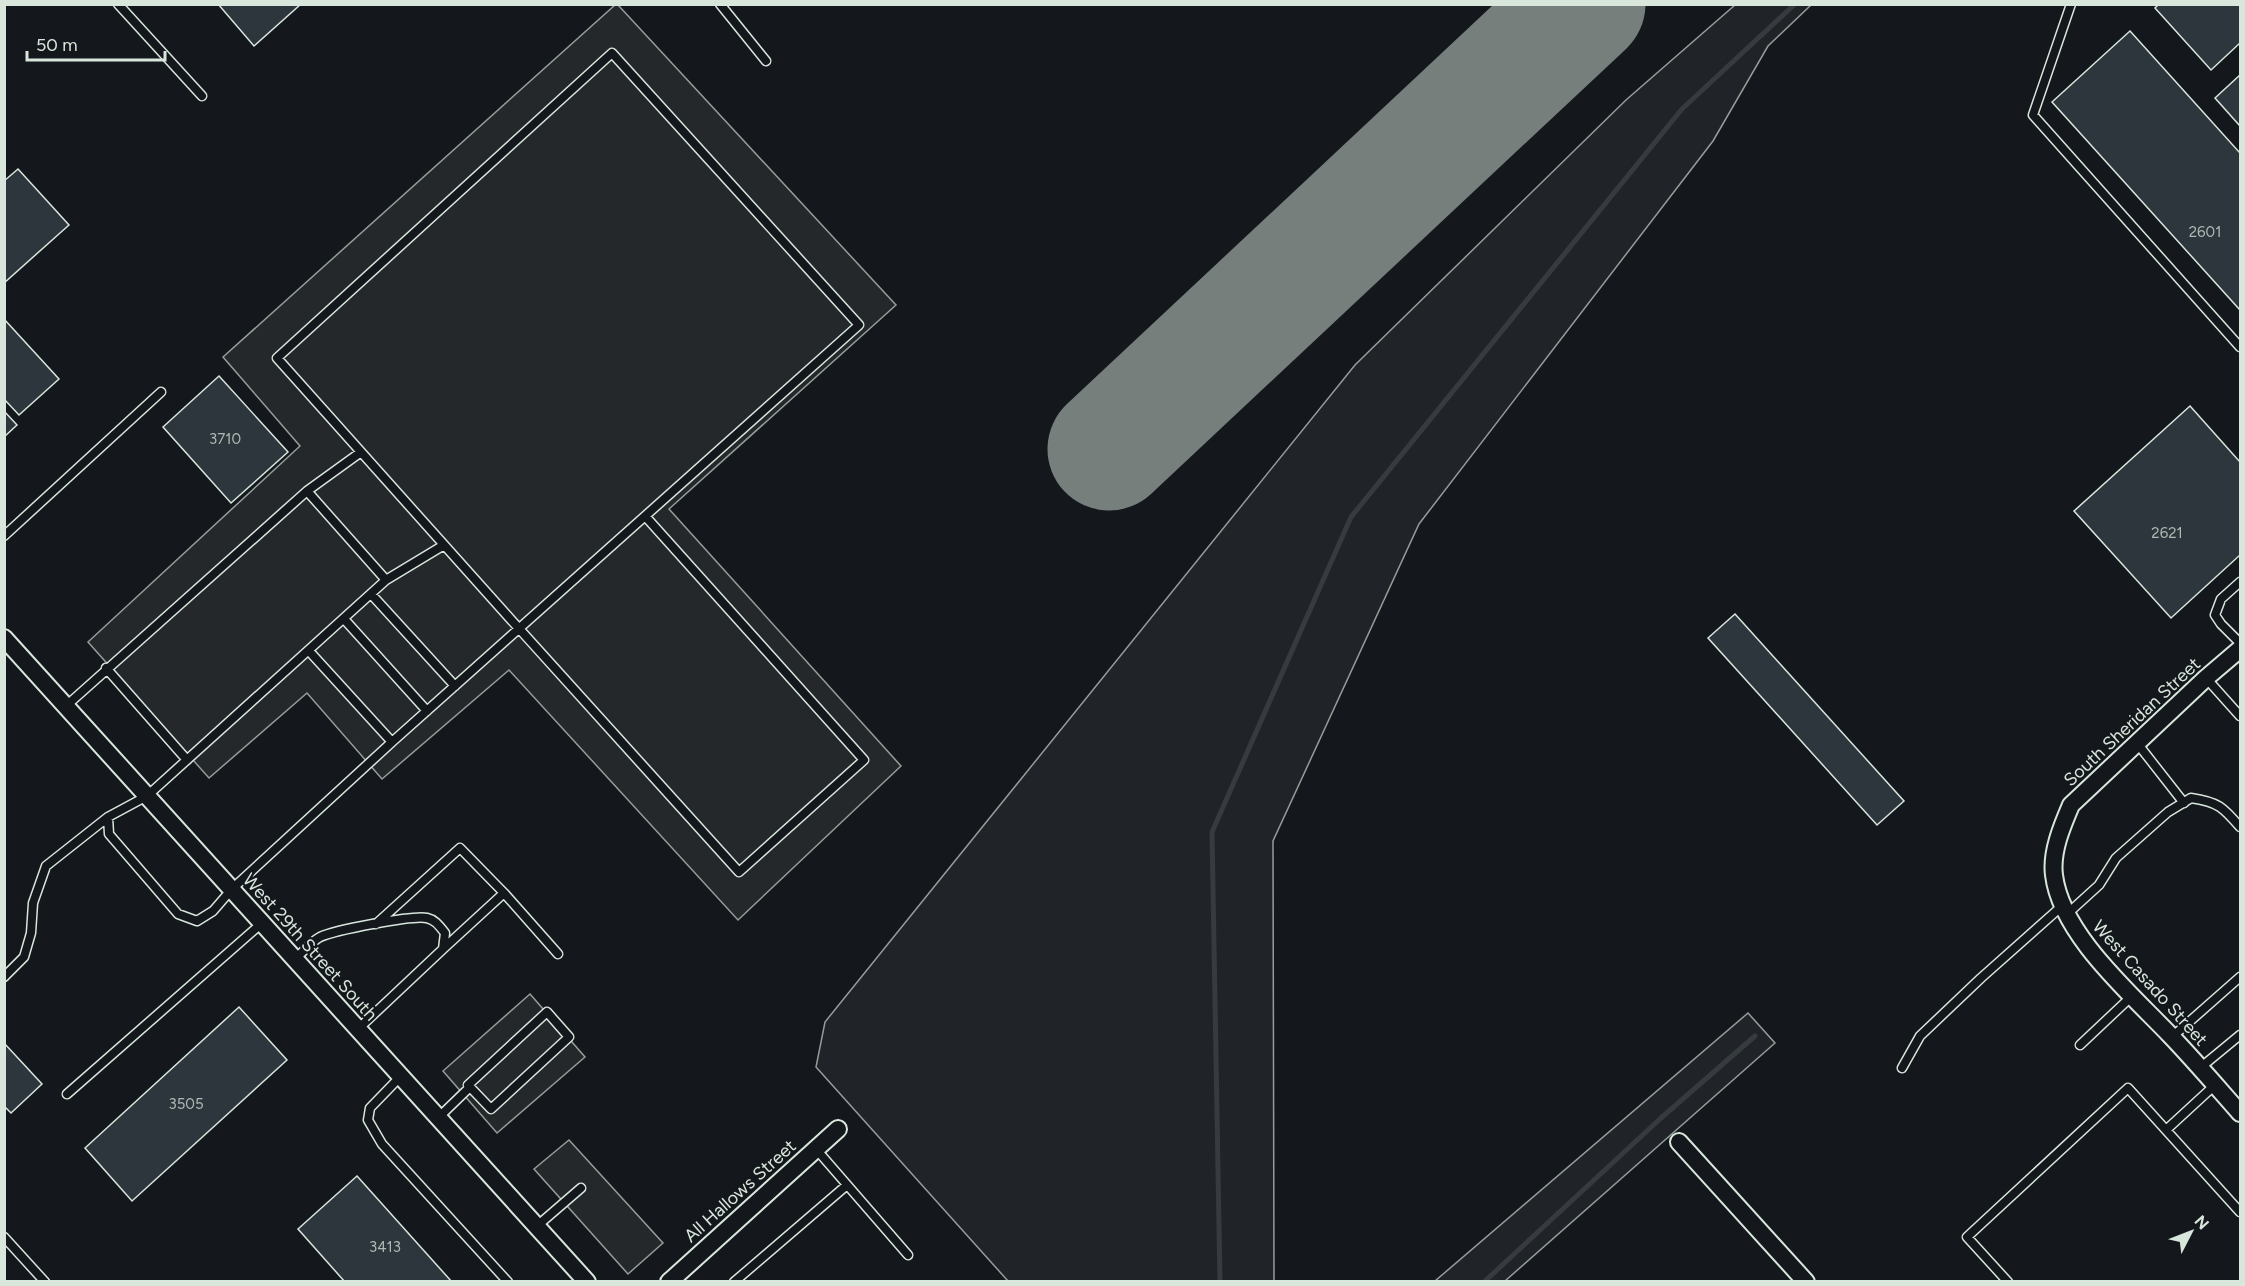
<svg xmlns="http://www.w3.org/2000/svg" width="2245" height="1286" font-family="Figtree,sans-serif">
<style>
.green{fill:#202428;stroke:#939e99;stroke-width:1.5}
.parking{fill:#24282b;stroke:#939e99;stroke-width:1.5}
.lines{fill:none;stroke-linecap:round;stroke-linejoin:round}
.stream{stroke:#363b3e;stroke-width:5}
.runway{stroke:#767f7c;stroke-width:123}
.building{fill:#2c363c;stroke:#d8e6dc;stroke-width:1.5}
.lane-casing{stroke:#d8e6dc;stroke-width:11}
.street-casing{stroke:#d8e6dc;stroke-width:20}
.lane{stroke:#14181c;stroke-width:8}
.street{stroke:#14181c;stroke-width:16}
.labels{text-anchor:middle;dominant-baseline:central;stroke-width:4.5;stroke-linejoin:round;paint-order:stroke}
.number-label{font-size:15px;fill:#adbab4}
.street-label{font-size:18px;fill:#d8e6dc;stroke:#14181c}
</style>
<rect width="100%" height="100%" fill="#14181c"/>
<path class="green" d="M1735,5H1811L1768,46L1713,141L1419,524L1273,841L1274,1281H1008L816,1067L825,1022L1355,365L1626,100Z
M1748,1013L1775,1043L1505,1281H1435Z"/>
<path class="parking" d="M615,5H618L896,305L669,509L901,766L738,920L509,670L382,779L307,693L209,778L88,642L300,446L223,357Z
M530,994L585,1057L497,1133L443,1071Z
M569,1140L663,1243L628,1274L534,1169Z"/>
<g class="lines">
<path class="stream" d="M1220,1282L1212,832L1351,517L1682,109L1795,4
M1484,1282L1661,1118L1755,1036"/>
<path class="runway" d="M1109,449L1584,4"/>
</g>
<path class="building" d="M218,4H301L254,46Z
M2159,4H2240V43L2211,70L2155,8Z
M2130,31L2240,153V310L2052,102Z
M2240,75V126L2215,98Z
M18,169L69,225L4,283V181Z
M4,319L59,379L19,415L4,399Z
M219,376L288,452L231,503L163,427Z
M2190,406L2240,462V555L2171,618L2074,511Z
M4,411L17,425L4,437Z
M1735,614L1904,801L1877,825L1708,638Z
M239,1007L287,1060L132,1201L85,1148Z
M4,1043L42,1084L11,1113L4,1106Z
M357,1176L452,1282H345L298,1229Z"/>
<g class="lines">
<defs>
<path id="lane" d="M118,4L202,96
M720,4L766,61
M2071,4L2033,115L2240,347
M307,491L361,452
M4,536L161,392
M386,580L444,545
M2240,582L2221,599L2215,615L2221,624L2240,643
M371,594L455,686
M344,619L427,711
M106,668L187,760
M2206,678L2240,716
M66,706L307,491L386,580L147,796L108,817L109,834L178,914L197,921L213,911L232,889L392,742L309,651
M392,742C547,603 703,464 859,325L612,53L277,358L488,594C571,687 655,779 739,872L864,760L645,516
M2137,743L2184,803
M2066,915L2099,885L2116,858L2168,812L2191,798C2218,802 2223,807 2240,827
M376,924L460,848L504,893
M443,949L504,893L558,954
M295,959C303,952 311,942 320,937C335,930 413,915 427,918C436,920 440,927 445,933L443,949L358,1029
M4,977L24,957L31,933L33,903L46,866L108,817
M547,1012L569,1037L491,1109L468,1085Z
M2172,1037L2240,977
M2080,1045L2132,996
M1902,1068L1920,1036L1981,978L2062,906
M2200,1068L2240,1035
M401,1076L370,1108L368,1120L382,1144L508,1282
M67,1094L262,923
M439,1117L470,1087
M2166,1130L2216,1084
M816,1149L908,1255
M537,1226L581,1188
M4,1237L45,1282
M734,1282L847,1185
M2008,1282L1967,1237L2128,1088L2240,1212"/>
<path id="street" d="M4,638L587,1282
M2240,649L2206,678L2071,805C2062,826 2051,852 2054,875C2061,934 2130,993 2170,1035C2194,1060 2217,1087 2240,1113
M1679,1142L1806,1282
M669,1282L838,1129"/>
</defs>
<use href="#lane" class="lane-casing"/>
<use href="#street" class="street-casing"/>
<use href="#lane" class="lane"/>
<use href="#street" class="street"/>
</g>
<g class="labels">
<g class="number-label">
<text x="2205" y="232">2601</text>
<text x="225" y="439">3710</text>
<text x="2167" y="533">2621</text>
<text x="186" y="1104">3505</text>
<text x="385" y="1247">3413</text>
</g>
<g class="street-label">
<text transform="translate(2132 722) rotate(-43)">South Sheridan Street</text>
<text transform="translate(310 947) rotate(48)">West 29th Street South</text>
<text transform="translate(2150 983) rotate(48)">West Casado Street</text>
<text transform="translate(740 1191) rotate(-42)">All Hallows Street</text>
</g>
</g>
<rect width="2245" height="1286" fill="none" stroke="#d8e6dc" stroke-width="12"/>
<g transform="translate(2191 1232) rotate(48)" stroke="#14181c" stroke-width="4.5" paint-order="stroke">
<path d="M0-4.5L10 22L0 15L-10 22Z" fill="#d8e6dc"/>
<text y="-9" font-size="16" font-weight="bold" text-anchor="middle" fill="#d8e6dc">N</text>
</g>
<path d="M27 51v9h138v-9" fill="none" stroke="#d8e6dc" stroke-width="3"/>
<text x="36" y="51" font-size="18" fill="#d8e6dc" stroke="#14181c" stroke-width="4.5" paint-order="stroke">50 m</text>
</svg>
